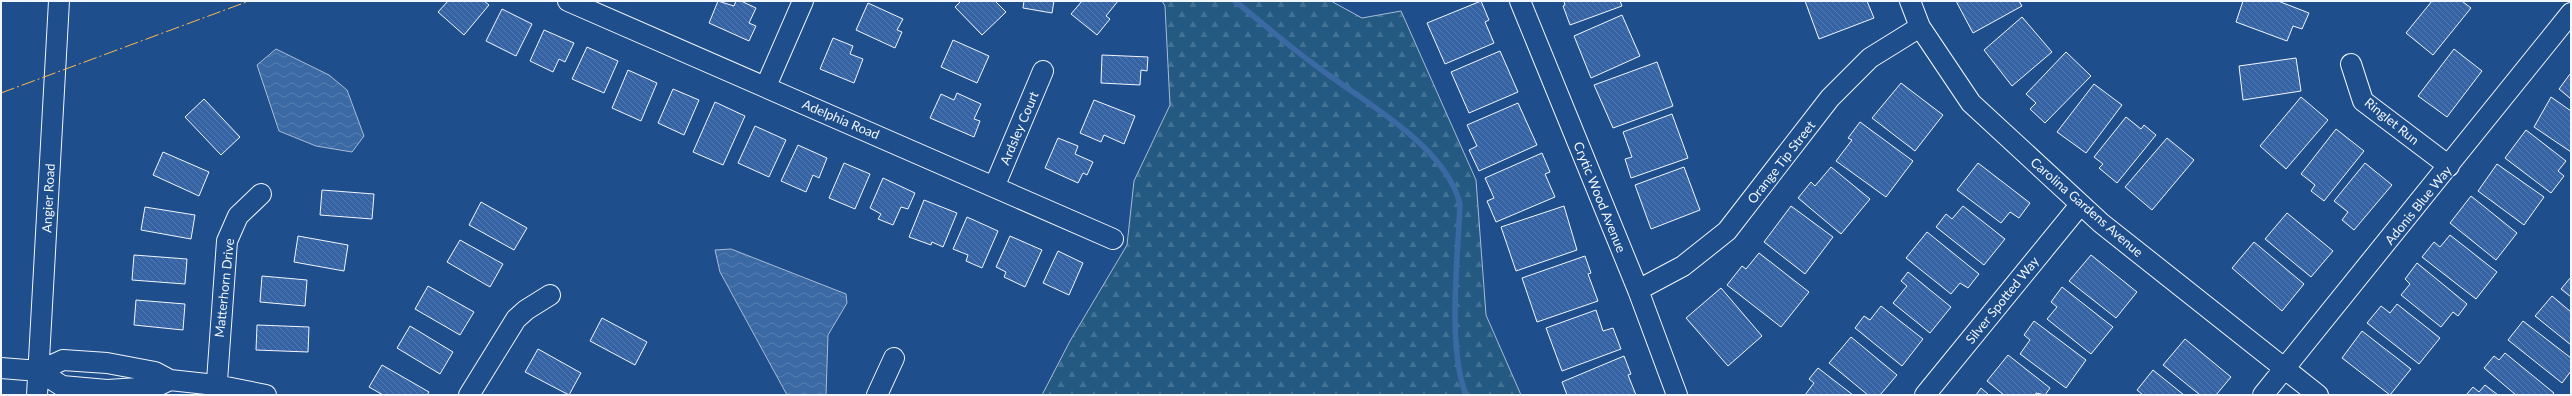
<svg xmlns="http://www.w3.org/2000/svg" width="2572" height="396" font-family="Lato,sans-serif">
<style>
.forest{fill:url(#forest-firs);stroke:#a8bbd7}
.water{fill:url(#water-waves);stroke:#a8bbd7}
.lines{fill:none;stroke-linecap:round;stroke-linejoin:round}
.stream{stroke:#3b69a3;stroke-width:5.5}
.building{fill:url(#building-back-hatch);stroke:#f2f6ff}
.minor-casing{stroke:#f2f6ff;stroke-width:22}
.minor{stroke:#1f4e8c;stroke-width:20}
.power{stroke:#ffb74d;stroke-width:1;stroke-dasharray:14 3 2 3;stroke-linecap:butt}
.labels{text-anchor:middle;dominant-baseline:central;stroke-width:3;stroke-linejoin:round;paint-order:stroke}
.street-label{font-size:13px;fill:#f2f6ff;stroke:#1f4e8c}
</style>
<defs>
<pattern id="forest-firs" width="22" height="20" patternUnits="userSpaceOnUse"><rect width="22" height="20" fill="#245a82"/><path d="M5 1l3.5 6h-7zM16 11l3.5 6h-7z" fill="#447295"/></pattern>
<pattern id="water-waves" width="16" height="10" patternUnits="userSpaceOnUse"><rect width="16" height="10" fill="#3b69a3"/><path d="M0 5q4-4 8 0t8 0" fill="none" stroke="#587fb1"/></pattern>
<pattern id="building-back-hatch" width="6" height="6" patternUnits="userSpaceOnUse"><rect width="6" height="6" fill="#3563a3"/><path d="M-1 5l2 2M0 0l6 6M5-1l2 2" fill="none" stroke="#537ab1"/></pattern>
</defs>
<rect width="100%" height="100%" fill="#1f4e8c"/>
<path class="forest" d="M1162,1H1331L1362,18L1401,11L1476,180L1486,315L1521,395H1042L1070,341L1127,245L1134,181L1170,105L1165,6Z"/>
<path class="water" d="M276,49L329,75L347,90L364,136L352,152L316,146L279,131L257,65Z
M731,249L846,294L847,303L828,335L826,395H787L720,272L715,250Z"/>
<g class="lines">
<path class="stream" d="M1235,1C1260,21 1285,43 1311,62C1358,99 1445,143 1460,204C1458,258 1447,346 1466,395"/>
</g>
<path class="building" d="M448,1H484L489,5L464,35L438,12Z
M718,1L734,6L736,1H741L756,8L749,23L756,26L749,41L709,23Z
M961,1H995L1006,12L982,35L955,7Z
M1024,1H1054L1052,13L1023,8Z
M1082,1H1118L1106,16L1110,19L1097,35L1071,14Z
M1481,1L1489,20L1485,22L1494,43L1445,64L1427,23Z
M1564,1H1620L1622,6L1570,25L1563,6L1565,5Z
M1805,1H1867L1874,18L1819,39Z
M1956,1H2019L2022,6L1973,33Z
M2243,1H2278L2309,13L2302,29L2293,26L2287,41L2236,22Z
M2432,1H2462L2471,8L2433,55L2406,33Z
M868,3L903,19L897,30L902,32L895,48L856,30Z
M502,9L532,24L516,56L486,41Z
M1622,15L1640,56L1591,78L1574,36Z
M2022,17L2052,52L2012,86L1984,50Z
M544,30L574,43L565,62L559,59L553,72L530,61Z
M833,38L853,46L850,54L863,59L854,83L820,69Z
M953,40L989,56L977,83L941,67Z
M587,47L618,61L604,93L572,79Z
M2454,49L2482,71L2447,117L2418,96Z
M1500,51L1518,92L1469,113L1451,72Z
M2066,52L2091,76L2045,123L2030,109L2036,103L2026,94Z
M1102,55L1148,57L1147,71L1141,70L1140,85L1101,83Z
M2296,58L2301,91L2243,100L2239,66Z
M1657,62L1673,106L1613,128L1594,85Z
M628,70L657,83L641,121L612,108Z
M2570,74L2571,75V99L2559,89Z
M1901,83L1943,115L1915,151L1872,118Z
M2094,84L2122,105L2086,153L2057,132Z
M673,89L699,100L684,135L658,123Z
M957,93L981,104L974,119L980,121L974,137L930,118L941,94L954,100Z
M2301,97L2328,120L2286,169L2260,146Z
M2551,97L2571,111V152L2534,127Z
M204,99L240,137L221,155L185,117Z
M1094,100L1135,116L1124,144L1104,135L1101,142L1080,133Z
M715,102L745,116L723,165L693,152Z
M1518,103L1537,145L1479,171L1469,150L1477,146L1467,125Z
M1672,114L1688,158L1631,178L1625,159L1632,157L1623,132Z
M2126,117L2141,129L2144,125L2156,135L2117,183L2099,168L2103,164L2094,157Z
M1860,122L1913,161L1886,197L1836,161L1852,140L1848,138Z
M755,126L786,140L769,177L738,163Z
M2336,129L2364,151L2324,201L2311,191L2315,185L2301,174Z
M2526,130L2566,161L2558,171L2564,176L2551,193L2505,158Z
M1058,138L1078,146L1075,154L1093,162L1087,175L1083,173L1078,183L1045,168Z
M2167,138L2194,160L2152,210L2125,187Z
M798,145L827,158L819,178L813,175L806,192L781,181Z
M163,152L209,172L199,196L153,175Z
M1542,153L1550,172L1545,174L1555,197L1496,222L1487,201L1494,198L1485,178Z
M844,163L870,174L855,209L829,198Z
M1978,163L2030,203L2019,218L2010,212L2001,223L1957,190Z
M2365,163L2392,185L2354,230L2342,220L2348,212L2334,201Z
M2497,164L2544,197L2524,225L2478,191Z
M1684,167L1700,210L1651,229L1635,185Z
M1831,167L1870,199L1841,234L1798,198L1811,182L1815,186Z
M883,178L915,193L908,209L901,207L893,225L878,219L881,214L870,208Z
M322,190L374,194L372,219L320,215Z
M2471,196L2517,233L2496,260L2450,223Z
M924,200L957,213L943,247L932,242L931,245L909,237Z
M481,202L527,228L514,250L469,225Z
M1564,206L1577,250L1516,271L1501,227Z
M1791,206L1833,237L1805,274L1764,242Z
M1963,206L2005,239L1984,265L1936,227L1946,214L1952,219Z
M145,207L195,215L191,239L141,230Z
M2287,213L2333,251L2311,277L2265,239Z
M967,217L998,231L982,268L966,261L968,255L953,249Z
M1927,232L1979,274L1968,288L1960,283L1951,294L1906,258Z
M2450,235L2497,272L2476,299L2422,257L2434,242L2440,247Z
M298,236L348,245L344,271L294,262Z
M1010,236L1042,250L1025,287L1004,277L1006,272L996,267Z
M460,240L503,264L490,287L447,262Z
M2254,242L2304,284L2282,311L2232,268Z
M1058,251L1083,263L1069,295L1043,283Z
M1759,253L1809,292L1781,327L1727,285L1742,266L1746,269Z
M134,255L187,259L185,284L132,280Z
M2091,255L2137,292L2116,318L2069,281Z
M1585,256L1591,273L1588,274L1598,301L1537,322L1522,278Z
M2417,263L2467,304L2458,316L2453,312L2441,327L2401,295L2410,284L2405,279Z
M1908,272L1951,307L1930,333L1893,303L1907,286L1901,281Z
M262,276L307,280L305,306L260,302Z
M2571,277V297L2561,289Z
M428,286L474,312L460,335L415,309Z
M2062,287L2113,327L2091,354L2047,319L2057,307L2051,302Z
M1721,288L1762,336L1728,366L1686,318Z
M2552,296L2571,312V345L2535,316Z
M136,300L185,304L183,330L134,325Z
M2397,304L2440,338L2419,364L2367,323L2381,306L2390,313Z
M1881,306L1923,339L1902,366L1855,328L1864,316L1870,320Z
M1596,310L1603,331L1613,328L1621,349L1562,371L1546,328Z
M602,318L647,342L635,365L590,341Z
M2034,321L2086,360L2066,388L2020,354L2030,340L2024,335Z
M2523,321L2571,358V371L2562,383L2508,340Z
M257,325L309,327L308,352L256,350Z
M410,326L453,352L440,374L397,348Z
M2362,331L2411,369L2390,395L2342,358Z
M1851,337L1897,375L1880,395H1868L1829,363Z
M2185,339L2231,377L2216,395H2200L2163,365Z
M538,349L581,373L569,395L525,372Z
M2505,353L2554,393L2552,395H2516L2484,368L2494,356L2499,360Z
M2008,355L2050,388L2045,395L2036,393L2035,395H2004L1987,381Z
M1624,356L1631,374L1628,375L1636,395H1567L1562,382Z
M382,365L429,392L427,395H383L369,387Z
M1818,368L1853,395H1805L1814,383L1809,379Z
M2153,370L2184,395H2143L2137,390Z
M2485,385L2498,395H2466L2473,387L2479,392Z
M1981,388L1989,395H1976Z"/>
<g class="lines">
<defs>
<path id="minor" d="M568,1L1113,239
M1520,1L1638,290L1677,395
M1910,1L1920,27L1971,103L2101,223L2318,395
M2351,64L2363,101L2449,166
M766,86L803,1
M995,185L1043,71
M1638,290L1683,266L1727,231L1830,98L1870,58L1920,27
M1,368L39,371L63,360L107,363L155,372L170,380L216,385L266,395
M39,371L62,386L107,390L155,387L170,380
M37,395L59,1
M216,395L227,241L238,216L261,194
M469,395L516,319L526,310L550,295
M877,395L894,358
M1925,395L2080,205
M2263,395L2571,13"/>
</defs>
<use href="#minor" class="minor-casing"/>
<use href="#minor" class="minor"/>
<path class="power" d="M1,93L249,1"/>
</g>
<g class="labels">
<g class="street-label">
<text transform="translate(841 119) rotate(23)">Adelphia Road</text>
<text transform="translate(2392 121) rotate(39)">Ringlet Run</text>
<text transform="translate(1019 128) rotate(-67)">Ardsley Court</text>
<text transform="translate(1781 162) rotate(-52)">Orange Tip Street</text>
<text transform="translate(1600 197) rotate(68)">Crytic Wood Avenue</text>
<text transform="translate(48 198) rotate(-87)">Angier Road</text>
<text transform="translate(2418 205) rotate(-51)">Adonis Blue Way</text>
<text transform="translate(2087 207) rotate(41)">Carolina Gardens Avenue</text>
<text transform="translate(224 288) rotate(-84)">Matterhorn Drive</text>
<text transform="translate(2002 300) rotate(-51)">Silver Spotted Way</text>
</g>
</g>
<rect width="2572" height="396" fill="none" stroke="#f2f6ff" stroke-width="4"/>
</svg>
